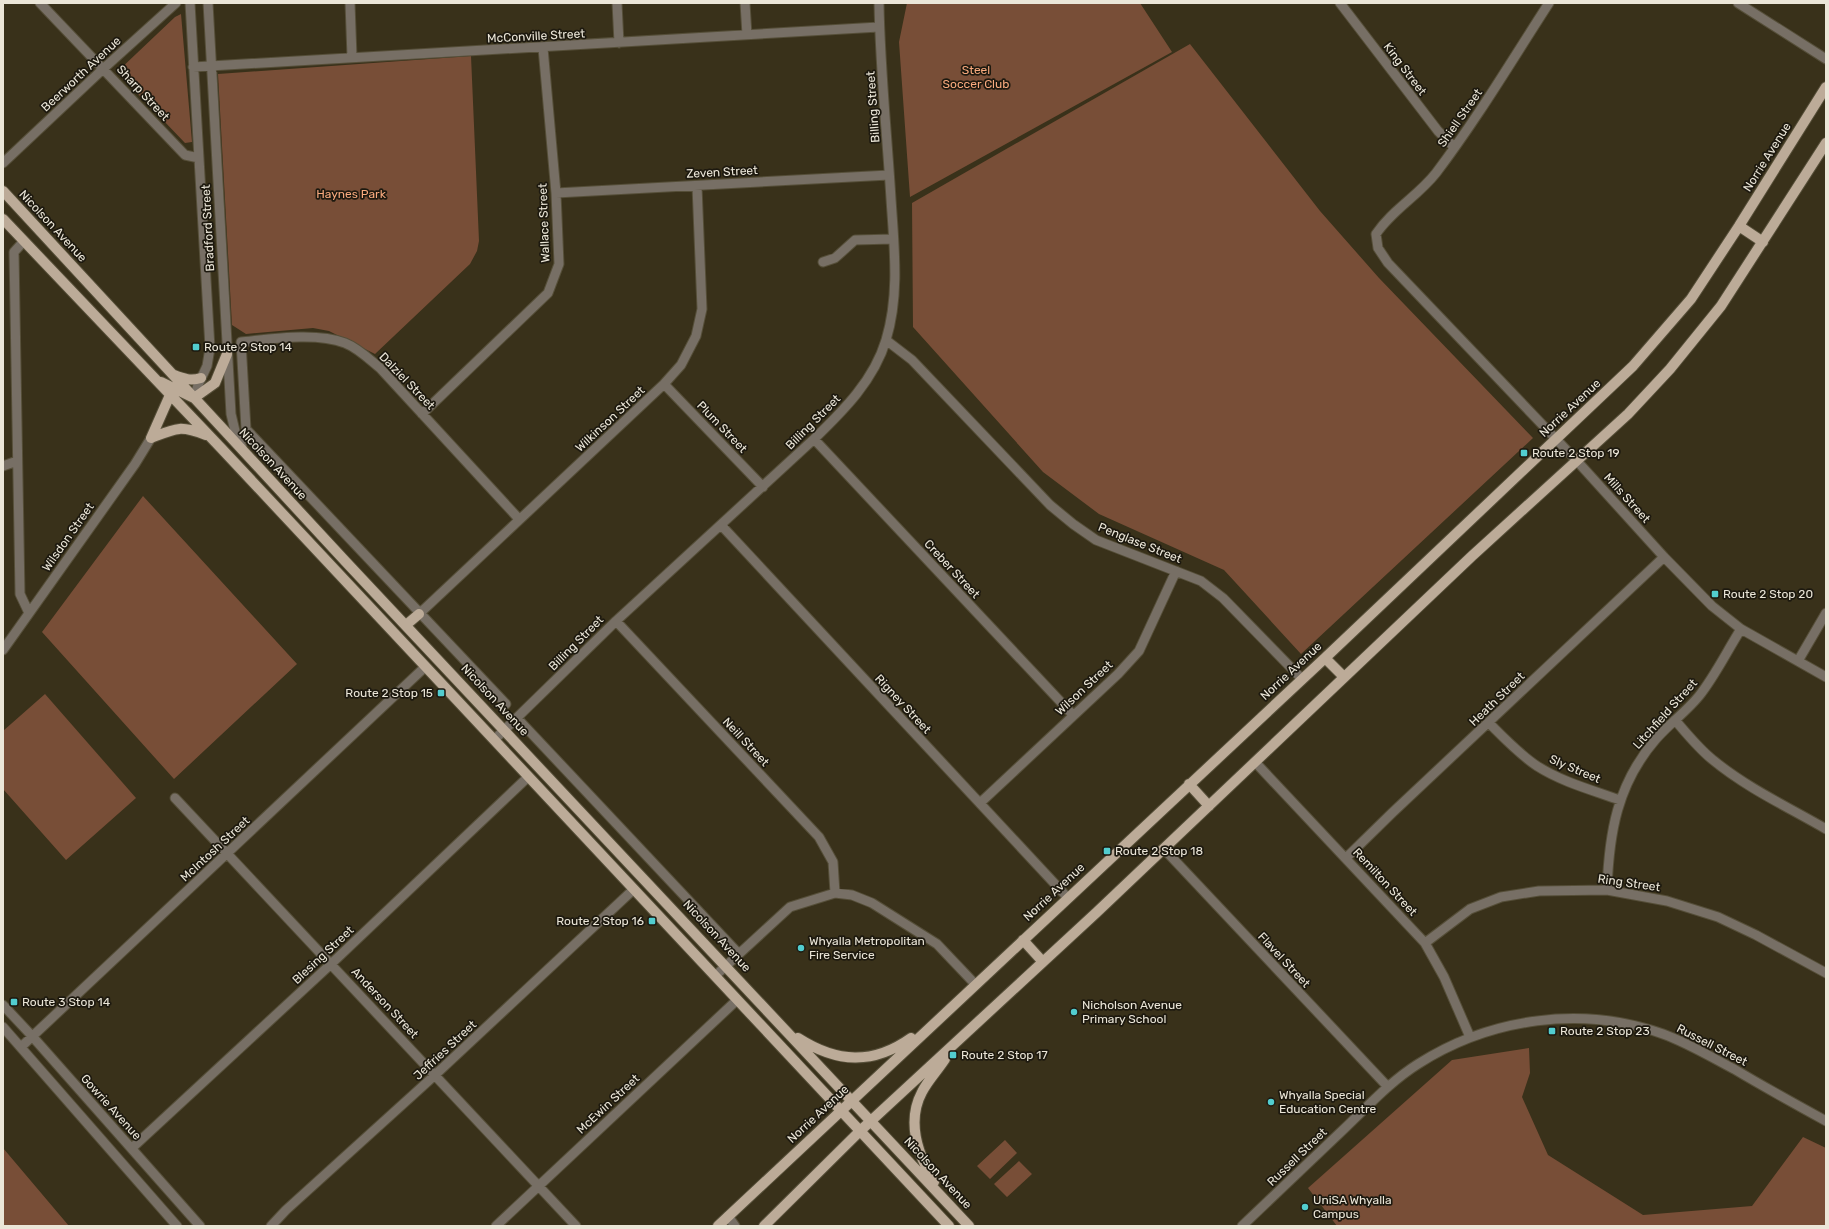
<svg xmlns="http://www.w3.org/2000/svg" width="1829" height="1229" font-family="Rubik,sans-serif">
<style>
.green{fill:#784e37}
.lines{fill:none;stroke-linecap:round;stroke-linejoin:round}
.minor-casing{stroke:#554e38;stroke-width:11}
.major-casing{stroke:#554e38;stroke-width:12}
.minor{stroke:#776f65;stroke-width:9}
.major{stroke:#bcab98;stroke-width:10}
.poi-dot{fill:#52cdcf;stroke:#1d190f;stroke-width:1.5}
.labels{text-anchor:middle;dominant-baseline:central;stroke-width:3.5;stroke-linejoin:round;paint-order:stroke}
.street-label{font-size:12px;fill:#ebe6d8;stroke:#1d190f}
.park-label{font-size:12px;fill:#f9aa7e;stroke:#1d190f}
.poi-label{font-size:12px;fill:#ebe6d8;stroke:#1d190f;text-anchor:start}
</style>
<rect width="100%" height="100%" fill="#39311a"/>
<path class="green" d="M907,3H1140L1172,52L910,197L899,42Z
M181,14L192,142L185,143L117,72L175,17Z
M1190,44L1320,211L1379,278L1533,438L1301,654L1224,570L1099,514L1043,472L913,327L912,203Z
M471,56L479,241L477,251L470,264L375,354L329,331L313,328L246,334L232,325L218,74Z
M143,496L297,664L174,779L42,632Z
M45,694L136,798L66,860L3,789V731Z
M1529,1048L1530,1073L1522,1097L1548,1155L1643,1215L1752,1206L1803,1137L1826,1148V1226H1337L1308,1188L1452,1060Z
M1005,1140L1017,1153L990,1179L977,1166Z
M3,1148L69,1226H3Z
M1019,1161L1032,1174L1007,1197L994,1184Z"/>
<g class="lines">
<defs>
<path id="minor" d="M40,3L185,155L199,158
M190,3L210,348L207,366L198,385L194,398
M208,3L231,414L236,435L242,447
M350,3L352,57
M617,3L619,43
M745,3L747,35
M1340,3L1438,131L1454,147
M1549,3C1512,60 1477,119 1436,173C1418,196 1392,210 1376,234L1378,248L1388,263L1577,461L1664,557L1712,606L1741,629L1826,677
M1738,3L1826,59
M193,67L879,27
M3,163L103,69L176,3
M556,193L889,175
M24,241L14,252L20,594L29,613
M823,262L835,258L855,240L893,239
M886,340L912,360L1050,505L1073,524L1096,540L1201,581L1223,598L1302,679
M241,342L246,429L506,704
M241,342C271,339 316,332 345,343C358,348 369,359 380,368L519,519
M664,384L763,487
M422,414L548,293L559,264L556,193L543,48
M814,439L1073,715
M3,466L17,461
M721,525L1068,898
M419,614L664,384L681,365L696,336L702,309L697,186
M616,621L819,837L833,862L835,893
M3,650L135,464L151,438
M1798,661L1826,613
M517,718L739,954
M1675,720C1687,734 1699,749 1713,760C1747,788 1788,807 1826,829
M1489,723C1504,738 1519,754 1537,766C1562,782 1592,790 1620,800
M494,740L616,621L814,439C844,410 874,380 886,340C900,294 894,246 891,199C887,134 880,68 879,3
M1255,762L1425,943L1444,977L1470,1037
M175,798L576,1226
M980,803L1118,674L1139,651L1176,571
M1164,849L1388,1087
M1346,858L1392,813L1664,557
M1607,890C1609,833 1617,784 1656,739C1669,724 1686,712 1699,696C1715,676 1727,651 1741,629
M1425,943L1470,909L1501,897L1539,891L1607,890L1667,901L1718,917L1756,935L1826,973
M715,976L790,907L835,893L852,895L872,903L937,944L975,984
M3,1005L32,1036L200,1226
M3,1027L177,1226
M21,1047L425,667
M132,1148L331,964L528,777
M728,1216L735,1226
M271,1226L286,1210L435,1075L634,889
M496,1226L737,1000
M1242,1226C1277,1193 1311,1160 1346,1127C1369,1105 1391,1081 1418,1064C1490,1018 1582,1005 1663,1034C1688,1043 1711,1057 1734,1069C1764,1087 1795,1104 1826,1121"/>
<path id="major" d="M3,191L346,562L969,1226
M3,219L221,448L949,1226
M1739,226L1763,242
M174,375C184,379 191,381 201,378
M161,382L194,398L215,383L227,354
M151,438C176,428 180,425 206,435
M151,438L170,395
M406,625L419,614
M1325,658L1344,677
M1189,784L1209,806
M1023,940L1043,962
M798,1038C837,1063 873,1065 911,1038
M934,1182C918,1155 906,1122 922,1092C928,1080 938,1070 945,1059
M718,1226L1325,658L1633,366L1691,299L1739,226L1826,87
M764,1226L860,1131L1097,912L1472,556L1628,414L1670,369L1721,306L1826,143"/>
</defs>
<use href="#minor" class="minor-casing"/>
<use href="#major" class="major-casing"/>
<use href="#minor" class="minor"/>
<use href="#major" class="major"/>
</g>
<g class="poi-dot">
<rect x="192" y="343" width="8" height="8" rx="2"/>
<rect x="1520" y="449" width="8" height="8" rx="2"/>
<rect x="1711" y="590" width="8" height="8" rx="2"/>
<rect x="437" y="689" width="8" height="8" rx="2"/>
<rect x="1103" y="847" width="8" height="8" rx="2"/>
<rect x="648" y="917" width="8" height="8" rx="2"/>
<circle cx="801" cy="948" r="4"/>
<rect x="10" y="998" width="8" height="8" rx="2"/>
<circle cx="1074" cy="1012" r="4"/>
<rect x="1548" y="1027" width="8" height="8" rx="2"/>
<rect x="949" y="1051" width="8" height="8" rx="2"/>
<circle cx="1271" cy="1102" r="4"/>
<circle cx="1305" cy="1207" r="4"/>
</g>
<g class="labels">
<g class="street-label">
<text transform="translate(536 36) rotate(-3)">McConville Street</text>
<text transform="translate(1405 69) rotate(53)">King Street</text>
<text transform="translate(81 74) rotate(-43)">Beerworth Avenue</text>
<text transform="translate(143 93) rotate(47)">Sharp Street</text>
<text transform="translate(873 107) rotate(-94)">Billing Street</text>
<text transform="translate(1460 118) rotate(-55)">Shiell Street</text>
<text transform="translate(1767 157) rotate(-58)">Norrie Avenue</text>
<text transform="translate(722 172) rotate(-3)">Zeven Street</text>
<text transform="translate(544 223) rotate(-92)">Wallace Street</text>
<text transform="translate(53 226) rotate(47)">Nicolson Avenue</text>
<text transform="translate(208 228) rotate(-93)">Bradford Street</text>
<text transform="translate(407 381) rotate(46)">Dalziel Street</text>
<text transform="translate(1570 408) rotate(-43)">Norrie Avenue</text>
<text transform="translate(610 419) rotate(-43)">Wilkinson Street</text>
<text transform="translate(813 422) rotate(-45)">Billing Street</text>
<text transform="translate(722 427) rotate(46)">Plum Street</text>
<text transform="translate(273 464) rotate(47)">Nicolson Avenue</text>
<text transform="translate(1627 498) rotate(48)">Mills Street</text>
<text transform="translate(68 537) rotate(-55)">Wilsdon Street</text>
<text transform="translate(1140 543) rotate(22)">Penglase Street</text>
<text transform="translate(952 569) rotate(47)">Creber Street</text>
<text transform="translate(576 643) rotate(-45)">Billing Street</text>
<text transform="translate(1291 671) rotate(-43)">Norrie Avenue</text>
<text transform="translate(1084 688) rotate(-43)">Wilson Street</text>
<text transform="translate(1497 699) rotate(-44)">Heath Street</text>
<text transform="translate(495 700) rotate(47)">Nicolson Avenue</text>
<text transform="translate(903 704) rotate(47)">Rigney Street</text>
<text transform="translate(1665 714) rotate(-48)">Litchfield Street</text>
<text transform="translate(746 742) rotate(47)">Neill Street</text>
<text transform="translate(1575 769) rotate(23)">Sly Street</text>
<text transform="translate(215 849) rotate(-43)">McIntosh Street</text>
<text transform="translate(1385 882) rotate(47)">Remilton Street</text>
<text transform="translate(1629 883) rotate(8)">Ring Street</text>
<text transform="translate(1054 892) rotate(-43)">Norrie Avenue</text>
<text transform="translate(717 936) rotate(47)">Nicolson Avenue</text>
<text transform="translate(323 955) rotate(-43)">Blesing Street</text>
<text transform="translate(1284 960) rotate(47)">Flavel Street</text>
<text transform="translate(385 1003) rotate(47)">Anderson Street</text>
<text transform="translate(1712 1045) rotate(27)">Russell Street</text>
<text transform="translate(445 1050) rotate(-43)">Jeffries Street</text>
<text transform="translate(608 1104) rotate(-43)">McEwin Street</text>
<text transform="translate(111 1107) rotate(48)">Gowrie Avenue</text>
<text transform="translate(818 1114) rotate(-43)">Norrie Avenue</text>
<text transform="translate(1297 1157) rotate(-44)">Russell Street</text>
<text transform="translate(938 1173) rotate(47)">Nicolson Avenue</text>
</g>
<g class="park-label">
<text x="976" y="70">Steel<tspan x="976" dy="14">Soccer Club</tspan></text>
<text x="351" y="194">Haynes Park</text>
</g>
<g class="poi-label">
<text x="204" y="347">Route 2 Stop 14</text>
<text x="1532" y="453">Route 2 Stop 19</text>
<text x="1723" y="594">Route 2 Stop 20</text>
<text x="433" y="693" text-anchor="end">Route 2 Stop 15</text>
<text x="1115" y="851">Route 2 Stop 18</text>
<text x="644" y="921" text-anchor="end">Route 2 Stop 16</text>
<text x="809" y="941">Whyalla Metropolitan<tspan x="809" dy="14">Fire Service</tspan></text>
<text x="22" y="1002">Route 3 Stop 14</text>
<text x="1082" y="1005">Nicholson Avenue<tspan x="1082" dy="14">Primary School</tspan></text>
<text x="1560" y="1031">Route 2 Stop 23</text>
<text x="961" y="1055">Route 2 Stop 17</text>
<text x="1279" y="1095">Whyalla Special<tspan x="1279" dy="14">Education Centre</tspan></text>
<text x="1313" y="1200">UniSA Whyalla<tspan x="1313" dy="14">Campus</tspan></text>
</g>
</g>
<rect width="1829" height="1229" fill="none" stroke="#ebe6d8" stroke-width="8"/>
</svg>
